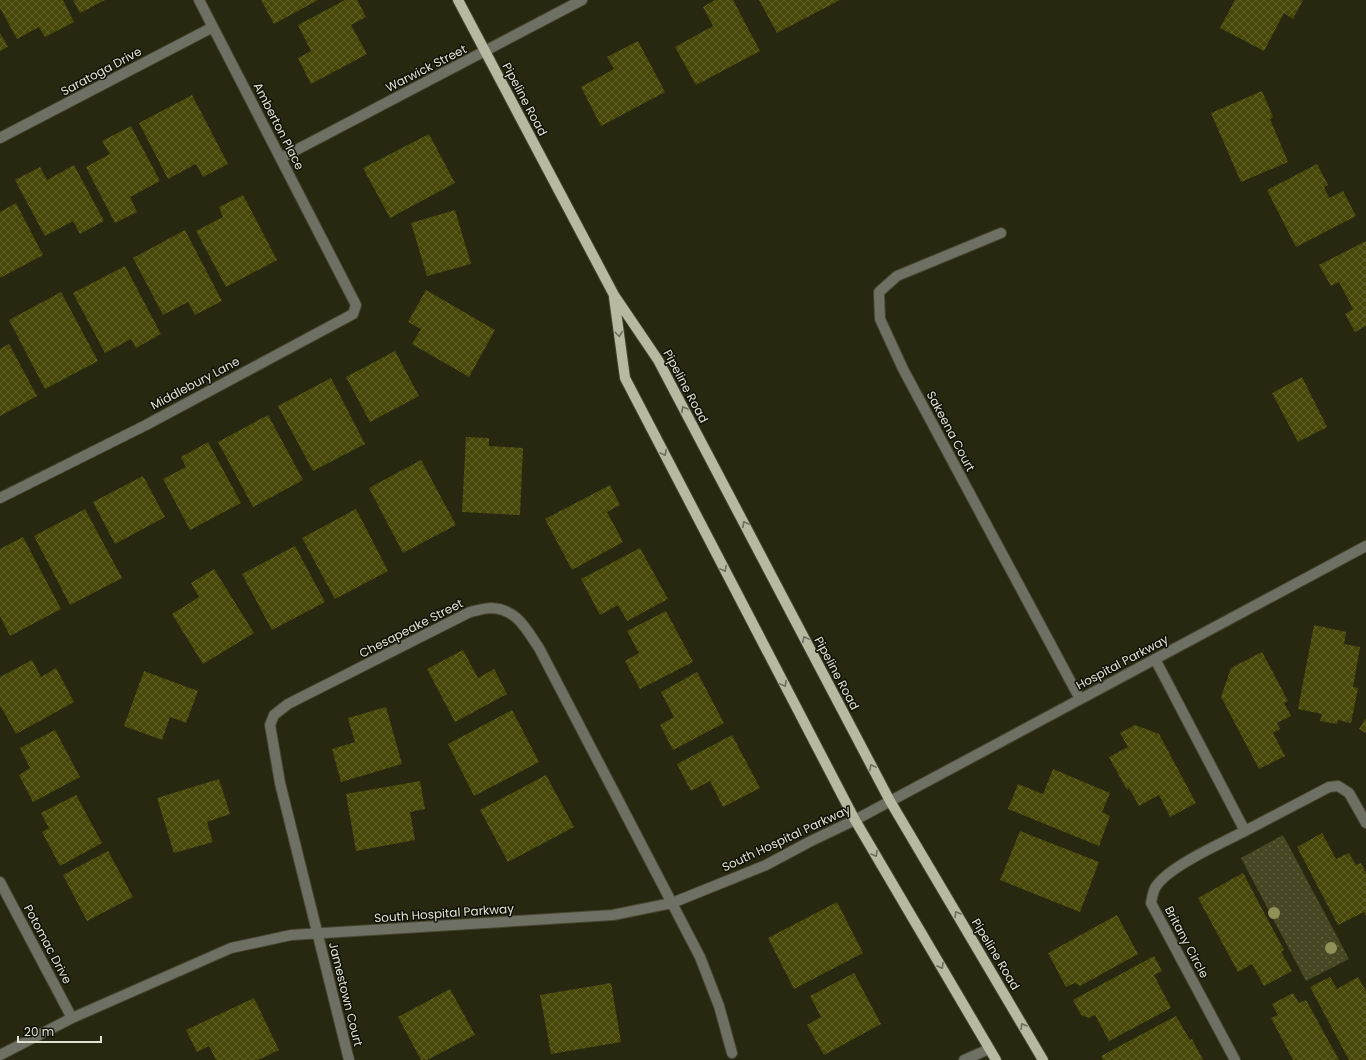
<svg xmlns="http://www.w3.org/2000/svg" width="1366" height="1060" font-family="Poppins,sans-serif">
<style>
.grass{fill:url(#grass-dots)}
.building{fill:url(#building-cross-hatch)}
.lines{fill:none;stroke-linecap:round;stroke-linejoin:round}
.minor-casing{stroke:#464630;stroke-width:12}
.major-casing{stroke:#464630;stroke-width:12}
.minor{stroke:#6f7064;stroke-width:10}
.major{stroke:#b8b9a1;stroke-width:10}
.tree{fill:#909157}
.oneway{stroke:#6c6d5c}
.labels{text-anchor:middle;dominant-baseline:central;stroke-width:3;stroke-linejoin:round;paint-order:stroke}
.street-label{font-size:12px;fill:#e2e2d4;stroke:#101107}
</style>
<defs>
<pattern id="grass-dots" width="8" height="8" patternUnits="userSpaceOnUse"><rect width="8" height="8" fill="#474823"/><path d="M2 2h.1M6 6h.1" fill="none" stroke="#616242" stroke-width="1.8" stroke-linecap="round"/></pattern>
<pattern id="building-cross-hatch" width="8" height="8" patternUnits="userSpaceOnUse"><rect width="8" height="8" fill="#474709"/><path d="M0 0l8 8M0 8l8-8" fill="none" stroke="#61612c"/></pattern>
</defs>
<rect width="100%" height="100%" fill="#282811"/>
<path class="grass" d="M1283,835L1349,959L1306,981L1241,858Z"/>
<path class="building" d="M0,0H63L74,22L45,37L39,27L17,39L0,8Z
M73,0H105L80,13Z
M261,0H318L274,24Z
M345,0H357L366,17L351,25L367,54L311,84L298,58L311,51L298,25Z
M715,0H733L760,51L696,85L675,47L713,26L703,7Z
M759,0H840L777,33Z
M1235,0H1303L1293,19L1284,13L1264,51L1220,28Z
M0,33L8,47L0,51Z
M638,41L665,92L601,126L581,87L614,69L607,57Z
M1262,91L1273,117L1270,119L1288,162L1241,182L1211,113Z
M192,95L228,164L203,177L196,164L168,179L139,123Z
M131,126L160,181L130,197L137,212L115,223L86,167L110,154L102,141Z
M429,134L455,183L390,218L363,168Z
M1317,164L1328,185L1324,187L1329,198L1343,191L1356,216L1296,247L1267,190Z
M74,165L104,221L80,234L73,221L45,236L15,180L40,167L47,180Z
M243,195L277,260L226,287L196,231L223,217L219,207Z
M16,203L43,255L0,278V212Z
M455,210L471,264L427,276L411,223Z
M185,230L222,301L195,315L188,302L163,315L133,258Z
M1366,241V326L1355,332L1345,314L1353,309L1339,282L1331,286L1319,265Z
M125,266L161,334L136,348L131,339L105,353L73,293Z
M426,290L495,330L469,377L412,344L421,329L408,322Z
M61,292L98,361L45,389L9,320Z
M9,344L37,396L0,416V349Z
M395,351L419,396L370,422L346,377Z
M1302,377L1327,427L1298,442L1272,393Z
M331,378L365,444L313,471L278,406Z
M268,415L303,480L253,507L218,442Z
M466,437L489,438V446L523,448L520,515L462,512Z
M208,442L241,503L190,530L163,479L186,467L181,457Z
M421,460L456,525L403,553L369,488Z
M143,476L165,517L115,544L93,502Z
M610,485L620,505L607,512L623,542L572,570L545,519Z
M85,509L122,578L70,605L34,536Z
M356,509L388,571L335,599L302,538Z
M23,537L61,609L10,636L0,616V549Z
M295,546L325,602L272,630L242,574Z
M640,548L668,599L627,621L618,605L600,615L581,579Z
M214,569L254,633L203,664L172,614L199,597L191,583Z
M666,611L693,662L640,689L625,661L639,653L627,631Z
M1314,625L1346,632L1344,644L1360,647L1353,687L1358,688L1351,723L1338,720L1337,724L1320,721L1322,714L1298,709Z
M463,650L478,678L494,669L507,694L455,722L427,669Z
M1262,652L1288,701L1284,703L1291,716L1277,723L1280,729L1273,733L1285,756L1259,769L1221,697L1231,668Z
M32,660L41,677L56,668L74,702L16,734L1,707H0V677Z
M144,671L198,691L186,723L170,717L162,740L124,726Z
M697,672L724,723L673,750L660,725L674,717L661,692Z
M386,707L402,764L341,782L332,749L355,742L348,718Z
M512,710L539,762L474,796L448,744Z
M1366,718V733L1359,729Z
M1135,725L1159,734L1196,803L1170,817L1159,795L1139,806L1129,788L1127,790L1109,757L1128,747L1120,733Z
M55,730L80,777L33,802L19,775L30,768L20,748Z
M732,735L760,788L723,807L710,781L691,791L677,764Z
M1053,769L1110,793L1102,812L1110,816L1099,846L1008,809L1018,784L1043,794Z
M546,775L574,827L508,862L480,810Z
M219,779L230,814L207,822L213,842L174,853L157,798Z
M420,781L425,809L410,812L415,840L356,851L346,794Z
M76,795L102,843L60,866L42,832L49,828L41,813Z
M1020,831L1099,862L1080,912L1000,880Z
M1322,833L1336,859L1349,853L1356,865L1361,863L1366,873V916L1364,912L1338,925L1297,847Z
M108,851L133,897L87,921L63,875Z
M1243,873L1284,950L1281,952L1292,971L1264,986L1252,964L1238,972L1198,898Z
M837,902L863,953L794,989L768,938Z
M1117,915L1138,954L1080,986L1075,983L1066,987L1048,953Z
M1154,956L1162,971L1154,975L1171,1008L1109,1041L1095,1015L1089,1018L1081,1015L1073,1000Z
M854,973L881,1024L824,1055L807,1025L821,1017L810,996Z
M1330,977L1337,989L1358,977L1366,991V1059L1365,1060H1349L1310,987Z
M611,983L621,1042L551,1054L540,995Z
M450,989L475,1035L427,1060H421L398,1017Z
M1293,993L1299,1003L1306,1000L1339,1060H1293L1271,1018L1278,1015L1272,1004Z
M254,998L279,1050L258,1060H216L209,1046L197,1052L186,1030Z
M1176,1016L1190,1040L1192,1039L1203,1060H1103L1101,1056Z"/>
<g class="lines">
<defs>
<path id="minor" d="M0,138L213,27
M281,158L582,0
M1001,233L897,276L879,292L880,319L903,369L1080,699
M0,498L146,425L353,314L356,305L199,0
M1155,659L1245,831L1329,787L1338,786L1349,793L1366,823
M0,882L72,1018
M0,1055L72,1018L231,948L291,935L613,915L672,903L766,865L811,841L855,820L1366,546
M349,1060L280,783L270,725L274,715L288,704L470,612C476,611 484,608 491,608C517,609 526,629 539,648L700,957L719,1006L732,1053
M964,1060L989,1049
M1235,1060L1151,903C1152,898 1153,892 1155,888C1167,867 1222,843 1245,831"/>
<path id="major" d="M458,0L614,295L658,360L890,801L1043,1060
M614,297L625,378L855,820L996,1060"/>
</defs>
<use href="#minor" class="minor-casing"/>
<use href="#major" class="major-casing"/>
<use href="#minor" class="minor"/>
<use href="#major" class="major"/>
</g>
<g class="tree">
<circle cx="1274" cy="913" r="6"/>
<circle cx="1331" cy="948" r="6"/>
</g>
<defs><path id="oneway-chevron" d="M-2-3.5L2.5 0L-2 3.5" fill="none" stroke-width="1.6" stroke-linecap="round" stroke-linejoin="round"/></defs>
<g class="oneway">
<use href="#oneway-chevron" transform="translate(619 334) rotate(83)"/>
<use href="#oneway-chevron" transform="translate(684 409) rotate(-118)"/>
<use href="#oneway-chevron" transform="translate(664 453) rotate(62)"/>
<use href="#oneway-chevron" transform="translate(745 524) rotate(-118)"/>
<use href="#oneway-chevron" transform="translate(724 569) rotate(62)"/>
<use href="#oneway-chevron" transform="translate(805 639) rotate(-118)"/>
<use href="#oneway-chevron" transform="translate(784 684) rotate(62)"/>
<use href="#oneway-chevron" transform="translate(872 767) rotate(-118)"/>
<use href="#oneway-chevron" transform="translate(875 854) rotate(60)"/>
<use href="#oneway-chevron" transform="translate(957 914) rotate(-121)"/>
<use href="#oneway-chevron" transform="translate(941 966) rotate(60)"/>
<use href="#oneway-chevron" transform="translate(1023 1026) rotate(-121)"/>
</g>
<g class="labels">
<g class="street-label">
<text transform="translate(426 68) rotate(-27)">Warwick Street</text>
<text transform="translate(101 71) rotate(-28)">Saratoga Drive</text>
<text transform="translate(525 99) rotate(62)">Pipeline Road</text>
<text transform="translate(279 126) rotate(63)">Amberton Place</text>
<text transform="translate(195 383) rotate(-28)">Middlebury Lane</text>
<text transform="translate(686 386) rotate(62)">Pipeline Road</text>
<text transform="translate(951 431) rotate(62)">Sakeena Court</text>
<text transform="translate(411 628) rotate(-27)">Chesapeake Street</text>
<text transform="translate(1122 662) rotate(-28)">Hospital Parkway</text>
<text transform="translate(837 673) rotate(62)">Pipeline Road</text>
<text transform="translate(786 838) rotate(-25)">South Hospital Parkway</text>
<text transform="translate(444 913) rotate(-4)">South Hospital Parkway</text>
<text transform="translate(1187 942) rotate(62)">Britany Circle</text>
<text transform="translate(48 944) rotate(62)">Potomac Drive</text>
<text transform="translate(996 954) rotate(59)">Pipeline Road</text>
<text transform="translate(346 994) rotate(76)">Jamestown Court</text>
</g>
</g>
<path d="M18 1036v6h83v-6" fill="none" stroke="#e2e2d4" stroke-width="2"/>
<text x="24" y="1036" font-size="12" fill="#e2e2d4" stroke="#101107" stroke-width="3" paint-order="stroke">20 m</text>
</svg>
